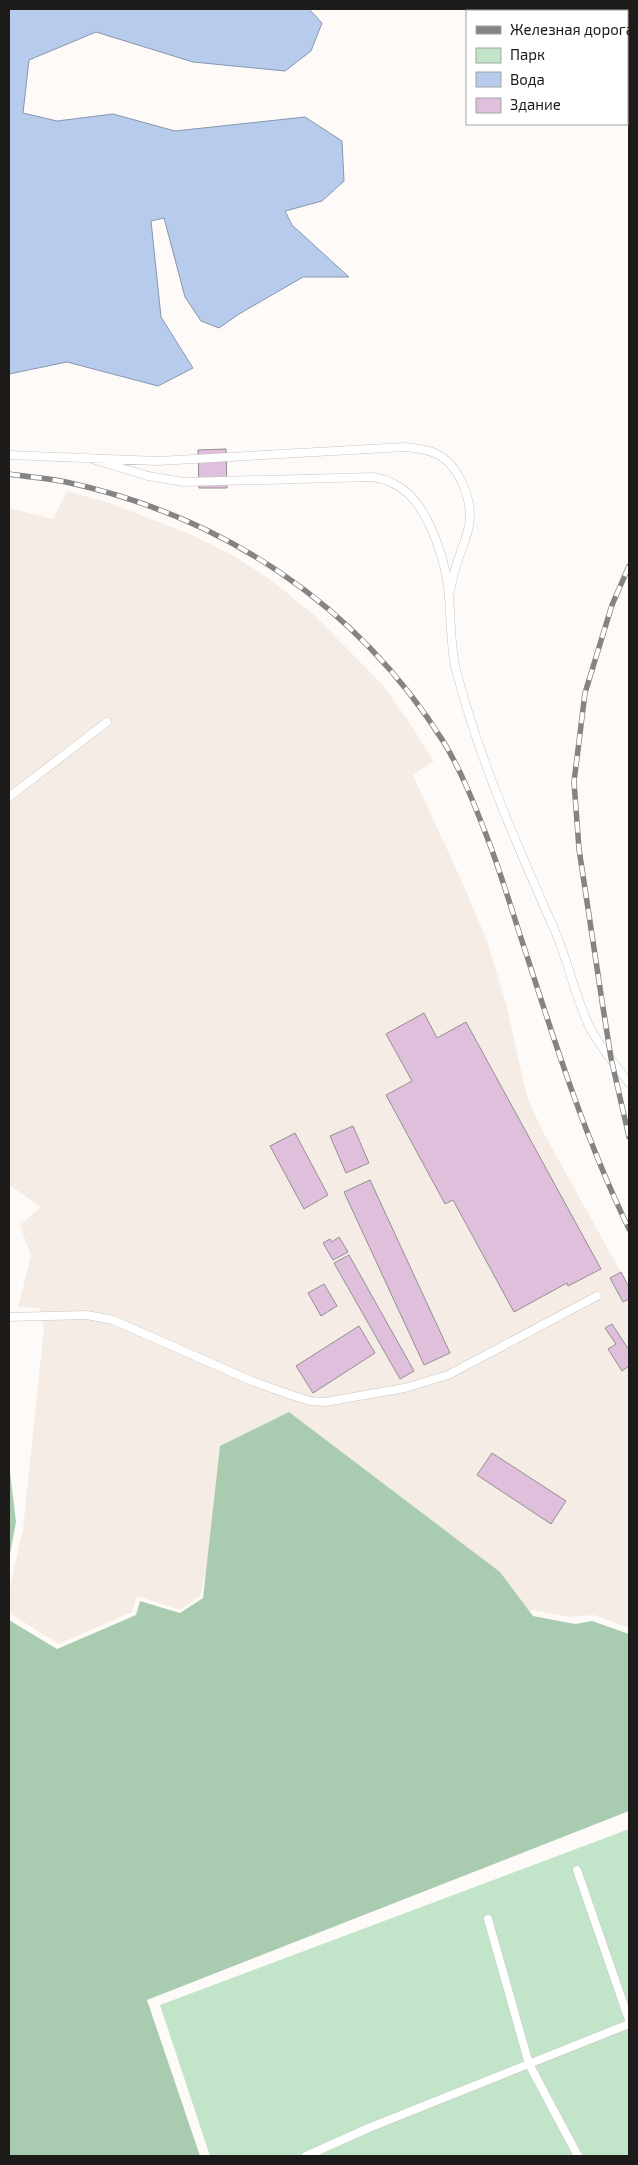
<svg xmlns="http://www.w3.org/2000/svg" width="638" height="2165" font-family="'Exo 2',sans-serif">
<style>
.built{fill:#f5ede5}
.green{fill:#c2e5ca}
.forest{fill:#a9ccb1}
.water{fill:#b7cbed;stroke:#8896ae}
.building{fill:#dfbfdc;stroke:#928f91}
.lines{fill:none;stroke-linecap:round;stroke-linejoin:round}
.lane-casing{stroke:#c8c6c3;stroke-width:9}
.lane{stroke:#fff;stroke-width:8}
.rail-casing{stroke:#868483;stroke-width:5.5}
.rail{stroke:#fff;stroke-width:4;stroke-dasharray:11;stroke-linecap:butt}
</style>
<rect width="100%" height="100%" fill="#fdfaf8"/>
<path class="built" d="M67,491L109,503L190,534L234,556L272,581L313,614L382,684L407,719L434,761L413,775L463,884L487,941L506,1004L527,1096L541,1128L629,1287V1628L594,1615L570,1617L533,1610L445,1657L209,1561L200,1596L180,1610L137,1596L132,1612L59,1644L9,1613V1590L23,1529L44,1328L40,1308L18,1307L31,1256L20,1225L41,1207L9,1185V508L53,519Z"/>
<path class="green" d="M629,1829V2156H210L160,2005Z"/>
<path class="forest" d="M289,1412L500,1572L533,1616L575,1624L592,1621L629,1634V1811L147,2000L200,2156H9V1620L57,1649L136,1615L140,1601L180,1613L203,1598L220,1446Z
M9,1464L16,1522L9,1560Z"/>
<path class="water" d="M9,9H309L322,23L311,51L285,71L193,62L96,32L29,60L23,113L57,121L113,114L175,131L305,117L342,141L344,181L322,201L285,211L292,225L349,277H303L239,314L219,328L201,321L185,297L164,218L151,221L161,317L193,368L158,386L67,362L9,374Z"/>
<path class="building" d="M226,449L227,488H199L198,450Z
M424,1013L437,1038L466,1022L601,1269L568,1286L567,1283L514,1312L453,1200L445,1204L386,1095L412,1081L386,1034Z
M353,1126L369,1163L346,1173L330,1136Z
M295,1133L328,1195L304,1209L270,1146Z
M370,1180L450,1353L424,1365L344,1192Z
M339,1237L348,1252L333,1260L323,1243L330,1239L332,1242Z
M349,1255L414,1371L400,1379L334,1263Z
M621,1272L629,1287V1299L623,1302L610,1278Z
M324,1284L337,1306L321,1316L308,1293Z
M612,1324L629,1350V1366L622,1371L608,1349L616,1344L605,1328Z
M359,1326L375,1353L313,1393L296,1366Z
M492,1453L566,1501L551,1524L477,1475Z"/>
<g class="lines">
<defs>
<path id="lane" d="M9,455L158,461L405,447C415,448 425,449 435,453C460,465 475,503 468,530C463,550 453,567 451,588
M85,457L148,476L183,482L373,477C403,482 418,500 430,526C438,543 444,562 447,580C452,610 449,641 456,670C480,762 517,845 555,931C568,962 575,994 588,1024C598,1045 615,1064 629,1083
M9,797L107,722
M9,1317L87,1315L113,1320L252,1381L294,1396L310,1401L325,1402L405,1388L448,1375L597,1296
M577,1870L629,2020
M488,1919L529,2064L578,2156
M306,2156L371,2127L629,2024"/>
</defs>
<use href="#lane" class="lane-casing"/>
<use href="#lane" class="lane"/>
<defs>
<path id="rail" d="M9,474C28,477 47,478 66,482C223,516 357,605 443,741C461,770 475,806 487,837C501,873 512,911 524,947C555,1043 585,1138 629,1229
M629,566L612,605L585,693L574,782L579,849L602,1001L611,1058L629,1137"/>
</defs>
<use href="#rail" class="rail-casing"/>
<use href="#rail" class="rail"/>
</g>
<rect width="638" height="2165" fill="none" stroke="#1c1b1a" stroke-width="20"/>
<rect x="466" y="10" width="162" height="115" fill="#ffffff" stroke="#a4a4a3"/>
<rect x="476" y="26" width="25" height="8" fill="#868483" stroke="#a4a4a3"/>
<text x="510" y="35" font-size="15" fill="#1c1b1a">Железная дорога</text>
<rect x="476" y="48" width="25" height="15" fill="#c2e5ca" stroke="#a4a4a3"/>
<text x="510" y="60" font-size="15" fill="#1c1b1a">Парк</text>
<rect x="476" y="72" width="25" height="15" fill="#b7cbed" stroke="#a4a4a3"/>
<text x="510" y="85" font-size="15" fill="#1c1b1a">Вода</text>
<rect x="476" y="98" width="25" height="15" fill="#dfbfdc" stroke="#a4a4a3"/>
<text x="510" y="110" font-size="15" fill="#1c1b1a">Здание</text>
</svg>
